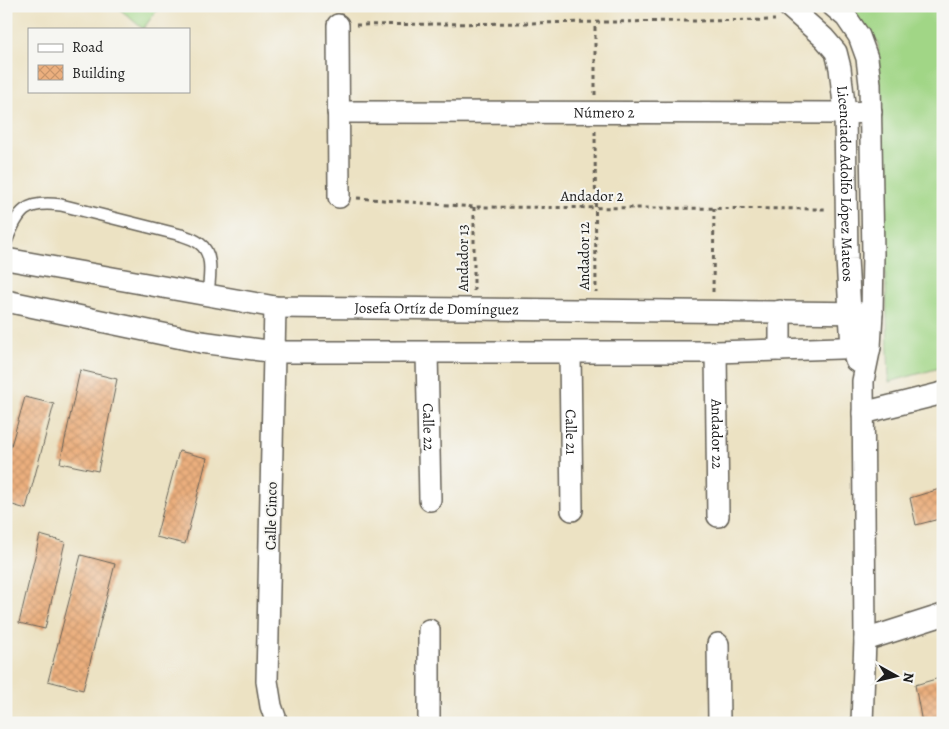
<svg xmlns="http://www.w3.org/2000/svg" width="949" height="729" font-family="Alegreya,serif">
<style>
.grass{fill:#a1d686;stroke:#5e7951}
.building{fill:url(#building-cross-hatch)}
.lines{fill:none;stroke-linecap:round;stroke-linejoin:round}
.service-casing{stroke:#656156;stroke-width:14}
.minor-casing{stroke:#656156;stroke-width:24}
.path{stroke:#656156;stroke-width:3;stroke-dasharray:4 4;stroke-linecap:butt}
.service{stroke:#fff;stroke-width:11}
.minor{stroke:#fff;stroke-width:21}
.labels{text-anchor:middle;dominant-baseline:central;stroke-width:4;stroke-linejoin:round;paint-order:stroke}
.street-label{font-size:15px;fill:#1c1c1c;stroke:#f6f6f2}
</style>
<defs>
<pattern id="building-cross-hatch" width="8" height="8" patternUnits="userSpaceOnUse" patternTransform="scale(1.25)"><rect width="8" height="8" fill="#ebaf7e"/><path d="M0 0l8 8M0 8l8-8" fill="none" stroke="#c9966c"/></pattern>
</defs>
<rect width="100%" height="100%" fill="#f6f6f2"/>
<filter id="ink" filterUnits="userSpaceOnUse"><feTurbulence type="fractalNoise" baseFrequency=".02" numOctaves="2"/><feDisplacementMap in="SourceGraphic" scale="10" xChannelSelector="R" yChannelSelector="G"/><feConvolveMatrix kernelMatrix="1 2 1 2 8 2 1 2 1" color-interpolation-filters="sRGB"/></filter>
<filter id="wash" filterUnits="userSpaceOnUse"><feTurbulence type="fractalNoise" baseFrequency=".0096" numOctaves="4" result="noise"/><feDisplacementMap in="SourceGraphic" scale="20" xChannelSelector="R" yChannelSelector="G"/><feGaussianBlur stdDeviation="1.12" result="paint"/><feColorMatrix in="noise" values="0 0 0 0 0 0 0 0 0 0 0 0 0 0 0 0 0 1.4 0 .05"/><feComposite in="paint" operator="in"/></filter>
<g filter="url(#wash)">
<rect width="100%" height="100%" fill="#ece2c3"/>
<path class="grass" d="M116,6H160L143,29Z
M838,6H943V367L889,382L878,41Z"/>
<g id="blocks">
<path class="building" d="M80,370L117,379L98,471L60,463Z
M25,397L54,404L26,509L6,503V463Z
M179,451L207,458L185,544L156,537Z
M943,488V518L916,525L910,498Z
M40,535L65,542L45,629L19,623Z
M81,555L115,564L83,690L48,681Z
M943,677V721L937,723H922L915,685Z"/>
</g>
</g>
<g filter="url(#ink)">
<use href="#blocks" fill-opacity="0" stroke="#656156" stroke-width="1"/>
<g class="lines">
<defs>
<path id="service" d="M6,242C18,211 25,200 61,205L181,235C187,237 194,239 199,243C215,254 209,279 208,295"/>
<g id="minor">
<path id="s1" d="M788,6L824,38L836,52L840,68L845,113L847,259L852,348L856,361"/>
<path d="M833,6L846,17L859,36L867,58L870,84L873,254L872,313L870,347L863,381L865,640L862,723"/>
<path d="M338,25L339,197"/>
<path id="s2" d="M338,112L845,113L871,112"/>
<path id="s3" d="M6,259L275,307L872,313"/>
<path d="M6,301L201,342L275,352H716L870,347"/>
<path d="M275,307L267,681L271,706L277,723"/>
<path d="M780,311V350"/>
<path id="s4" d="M716,352L718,516"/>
<path id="s5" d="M427,353L430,500"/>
<path id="s6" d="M570,353L572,510"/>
<path d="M863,413L943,393"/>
<path d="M429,630V723"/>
<path d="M865,640L943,615"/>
<path d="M718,644L719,723"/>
</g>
</defs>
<use href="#service" class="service-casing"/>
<use href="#minor" class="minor-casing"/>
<path class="path" d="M356,25L775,20
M595,95V23
M595,131L596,292
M357,198L474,207L828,209
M474,207V291
M713,292L714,208"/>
<use href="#service" class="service"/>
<use href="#minor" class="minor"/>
</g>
</g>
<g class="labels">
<g class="street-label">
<text stroke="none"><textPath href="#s2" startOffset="266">Número 2</textPath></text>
<text stroke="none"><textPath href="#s1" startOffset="199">Licenciado Adolfo López Mateos</textPath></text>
<text x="592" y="196">Andador 2</text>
<text transform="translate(584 256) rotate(-90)">Andador 12</text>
<text transform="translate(463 258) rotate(-90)">Andador 13</text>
<text stroke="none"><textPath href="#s3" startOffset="435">Josefa Ortíz de Domínguez</textPath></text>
<text stroke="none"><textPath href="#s5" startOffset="74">Calle 22</textPath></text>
<text stroke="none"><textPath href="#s6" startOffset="79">Calle 21</textPath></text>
<text stroke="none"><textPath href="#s4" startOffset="82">Andador 22</textPath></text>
<text transform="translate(271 516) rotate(-89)">Calle Cinco</text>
</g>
</g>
<rect width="949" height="729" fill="none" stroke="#f6f6f2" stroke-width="25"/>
<rect x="28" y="28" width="162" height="65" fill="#f6f6f2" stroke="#9f9f9c"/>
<rect x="38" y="44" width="25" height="8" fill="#ffffff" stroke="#9f9f9c"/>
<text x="72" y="52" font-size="15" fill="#1c1c1c">Road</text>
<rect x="38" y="65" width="25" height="15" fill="url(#building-cross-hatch)" stroke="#9f9f9c"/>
<text x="72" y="78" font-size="15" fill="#1c1c1c">Building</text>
<g transform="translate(896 676) rotate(98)" stroke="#f6f6f2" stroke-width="4" paint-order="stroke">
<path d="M0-4L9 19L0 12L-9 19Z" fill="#1c1c1c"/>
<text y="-8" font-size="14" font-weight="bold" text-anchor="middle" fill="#1c1c1c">N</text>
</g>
</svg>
